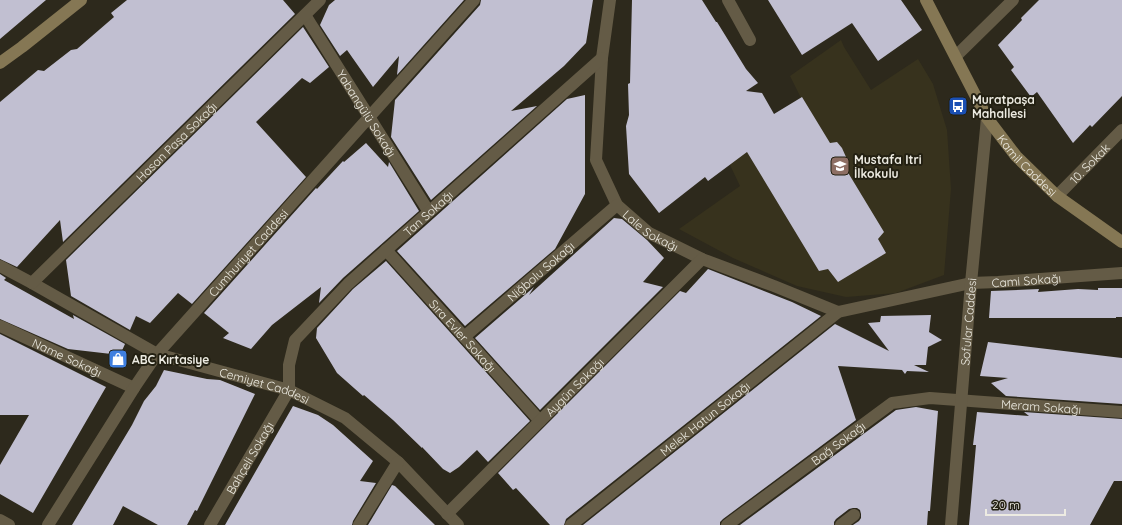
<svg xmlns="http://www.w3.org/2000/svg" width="1122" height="525" font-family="Quicksand,sans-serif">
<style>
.built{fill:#37321d}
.building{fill:#c1bfd1}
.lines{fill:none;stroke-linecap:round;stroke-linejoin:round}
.street{stroke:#645b46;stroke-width:12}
.secondary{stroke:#857754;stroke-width:12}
.labels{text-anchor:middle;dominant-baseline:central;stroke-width:4;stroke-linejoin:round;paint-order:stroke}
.poi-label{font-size:12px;font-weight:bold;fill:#edebe2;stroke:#232012;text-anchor:start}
.street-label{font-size:12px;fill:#edebe2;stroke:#232012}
</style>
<rect width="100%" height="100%" fill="#2d291c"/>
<path class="built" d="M841,40L844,47L871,90L918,59L933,84L947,130L951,189L944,275L896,293L846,297L797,286L733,258L679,229L740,186L721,146L801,98L790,76Z"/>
<path class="building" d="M0,0H46L0,39Z
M127,0H283L295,14L63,242L60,220L17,267L0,259V102L38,70L44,71L71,50L77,49L114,17L111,13Z
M335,0H464L397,75L399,56L373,87L347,50L340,56L320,25L329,5Z
M481,0H593L586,43L564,66L511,111L537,106L431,200L391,137L395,100L480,5Z
M632,0H702L716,22H717L746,69L758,83L746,91L762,93L774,114L802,97L830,143L837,142L842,148L846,157L841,161L884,232L878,239L886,253L838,282L828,269L819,271L747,152L708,181L705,177L659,213L629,174L626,126L629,115L628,84L630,83Z
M768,0H901L922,30L878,61L852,23L802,55Z
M1039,0H1122V96L1092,127L1090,125L1073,143L1037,92L1031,97L1011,70L1014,67L998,45L1022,20L1021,18Z
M303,27L329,67L310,83L302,78L256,122L306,177L192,304L178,293L150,323L136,316L130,330L71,296L66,260Z
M585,95V194L555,249L465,326L397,251L567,99Z
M366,143L388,167L389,162L419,211L343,278L319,303L321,287L272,325L251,349L223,338L229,333L204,313L316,188L317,189L343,161L344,162Z
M614,218L622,219L647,240L664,258L643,282L663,287L540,410L475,338L534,287L529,295Z
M386,261L530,421L488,462L477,450L459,467L450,473L443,469L422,447V448L393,420L364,395L363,396L337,373L316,338L317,328L353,289Z
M708,269L792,302L821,316L566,519L564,525H550L516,488L513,490L498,473L680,291L686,293Z
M0,274L6,278L4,280L74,319L73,315L125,344L120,355L68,349L0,319Z
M1098,288H1122V317H1116V318H989L991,291L1039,289L1038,292L1078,289L1098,290Z
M931,315L929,332L942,340L928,347L926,365H914L929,372L907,371L905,374L902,370L838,366L856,420L723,519L720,522V525H583L835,324L889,351L868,323L880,322L881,316Z
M0,334L106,387L33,513L0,494V465L29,415H0Z
M988,342L1122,358V404L1006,396L991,383L1008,378L980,376Z
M164,370L207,379L220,380L255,394L197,511L195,510L187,525H158L123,506L113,525H72L132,425L144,401L156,386Z
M293,406L318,415L333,425L373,461L360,481L376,483L353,521L352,525H225Z
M916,407L938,411L930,511H928L927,525H853L859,521L861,518V514L860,510L857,508H853L849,509L836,519L834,522V525H740L896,410Z
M977,412L1029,416L1024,412L1122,419V481H1114L1090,525H969L976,445H973Z
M392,485L395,486L435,525H368Z"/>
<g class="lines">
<g class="street">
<path id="s1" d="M610,0L602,58L596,160L617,205L649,233L702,259L774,286L838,312"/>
<path d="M728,0L750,40"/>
<path id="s2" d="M305,15L429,212"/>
<path d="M956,56L1013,0"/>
<path id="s3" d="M1057,196L1122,130"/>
<path id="s4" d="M386,250L540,421"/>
<path id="s5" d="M0,266L32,283L157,354L289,390L345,418L398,462L458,525"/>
<path id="s6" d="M32,283L320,0"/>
<path id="s7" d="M0,326L134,388"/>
<path id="s8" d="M464,337L617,205"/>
<path id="s9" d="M447,514L702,259"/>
<path d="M0,520L9,525"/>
<path id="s10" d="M48,525L134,388L157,354L474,0"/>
<path id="s11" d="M210,525L289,390V365L295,340L348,284L602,58"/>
<path d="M359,525L398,462"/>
<path id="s12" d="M571,525L838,312L971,283L998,282L1122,273"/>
<path id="s13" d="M727,525L892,403L930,398L1122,412"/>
<path d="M841,525L854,515"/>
<path id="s14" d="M951,525L971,283L987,118"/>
</g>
<g class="secondary">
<path id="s15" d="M926,0L987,118L1016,156L1057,196L1122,242"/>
<path d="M0,63L22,47L81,0"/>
</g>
</g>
<defs>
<symbol id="bus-square" viewBox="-11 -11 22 22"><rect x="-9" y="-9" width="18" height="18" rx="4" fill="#1a4fb4" stroke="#232012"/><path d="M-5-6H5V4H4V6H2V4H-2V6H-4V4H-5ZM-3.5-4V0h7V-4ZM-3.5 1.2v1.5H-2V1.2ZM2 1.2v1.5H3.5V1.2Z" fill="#fff"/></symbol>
<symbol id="school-square" viewBox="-11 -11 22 22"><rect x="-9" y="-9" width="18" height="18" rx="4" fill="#8d6e63" stroke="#232012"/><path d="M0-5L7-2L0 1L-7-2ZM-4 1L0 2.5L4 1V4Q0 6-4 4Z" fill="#fff"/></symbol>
<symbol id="shop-square" viewBox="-11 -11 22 22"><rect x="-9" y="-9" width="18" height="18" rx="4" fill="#3f7fe0" stroke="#232012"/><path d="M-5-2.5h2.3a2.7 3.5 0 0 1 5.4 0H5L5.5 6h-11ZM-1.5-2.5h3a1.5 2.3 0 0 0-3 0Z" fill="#fff"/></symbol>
</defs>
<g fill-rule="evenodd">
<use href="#bus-square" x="947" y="95" width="22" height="22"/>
<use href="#school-square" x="829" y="155" width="22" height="22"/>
<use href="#shop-square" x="107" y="348" width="22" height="22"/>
</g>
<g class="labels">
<g class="poi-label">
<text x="972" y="99">Muratpaşa<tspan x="972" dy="14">Mahallesi</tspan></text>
<text x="854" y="159">Mustafa Itri<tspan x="854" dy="14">İlkokulu</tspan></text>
<text x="132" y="359">ABC Kırtasiye</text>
</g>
<g class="street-label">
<text stroke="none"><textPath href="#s2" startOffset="116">Yabangülü Sokağı</textPath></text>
<text stroke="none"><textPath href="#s6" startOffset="202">Hasan Paşa Sokağı</textPath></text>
<text stroke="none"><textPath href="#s3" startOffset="46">10. Sokak</textPath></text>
<text stroke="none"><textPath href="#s15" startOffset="195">Kamil Caddesi</textPath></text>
<text stroke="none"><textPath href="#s11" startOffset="391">Tan Sokağı</textPath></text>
<text stroke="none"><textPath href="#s1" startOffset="253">Lale Sokağı</textPath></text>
<text stroke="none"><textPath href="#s10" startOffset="339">Cumhuriyet Caddesi</textPath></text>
<text stroke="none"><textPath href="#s8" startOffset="101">Niğbolu Sokağı</textPath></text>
<text stroke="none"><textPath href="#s12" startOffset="533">Cami Sokağı</textPath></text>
<text stroke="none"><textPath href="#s14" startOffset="204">Sofular Caddesi</textPath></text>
<text stroke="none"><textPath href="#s4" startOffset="115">Sıra Evler Sokağı</textPath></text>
<text stroke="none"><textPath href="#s7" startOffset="74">Name Sokağı</textPath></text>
<text stroke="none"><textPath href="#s5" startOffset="292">Cemiyet Caddesi</textPath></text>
<text stroke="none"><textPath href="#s9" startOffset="180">Aygün Sokağı</textPath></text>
<text stroke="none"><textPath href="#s13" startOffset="355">Meram Sokağı</textPath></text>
<text stroke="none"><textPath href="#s12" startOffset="171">Melek Hatun Sokağı</textPath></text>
<text stroke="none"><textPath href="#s13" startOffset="138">Bağ Sokağı</textPath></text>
<text stroke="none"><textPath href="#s11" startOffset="78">Bahçeli Sokağı</textPath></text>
</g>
</g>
<path d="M986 509v6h79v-6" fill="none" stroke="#edebe2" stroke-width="2"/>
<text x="992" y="509" font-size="12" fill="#edebe2" stroke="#232012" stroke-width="3" paint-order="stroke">20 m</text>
</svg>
